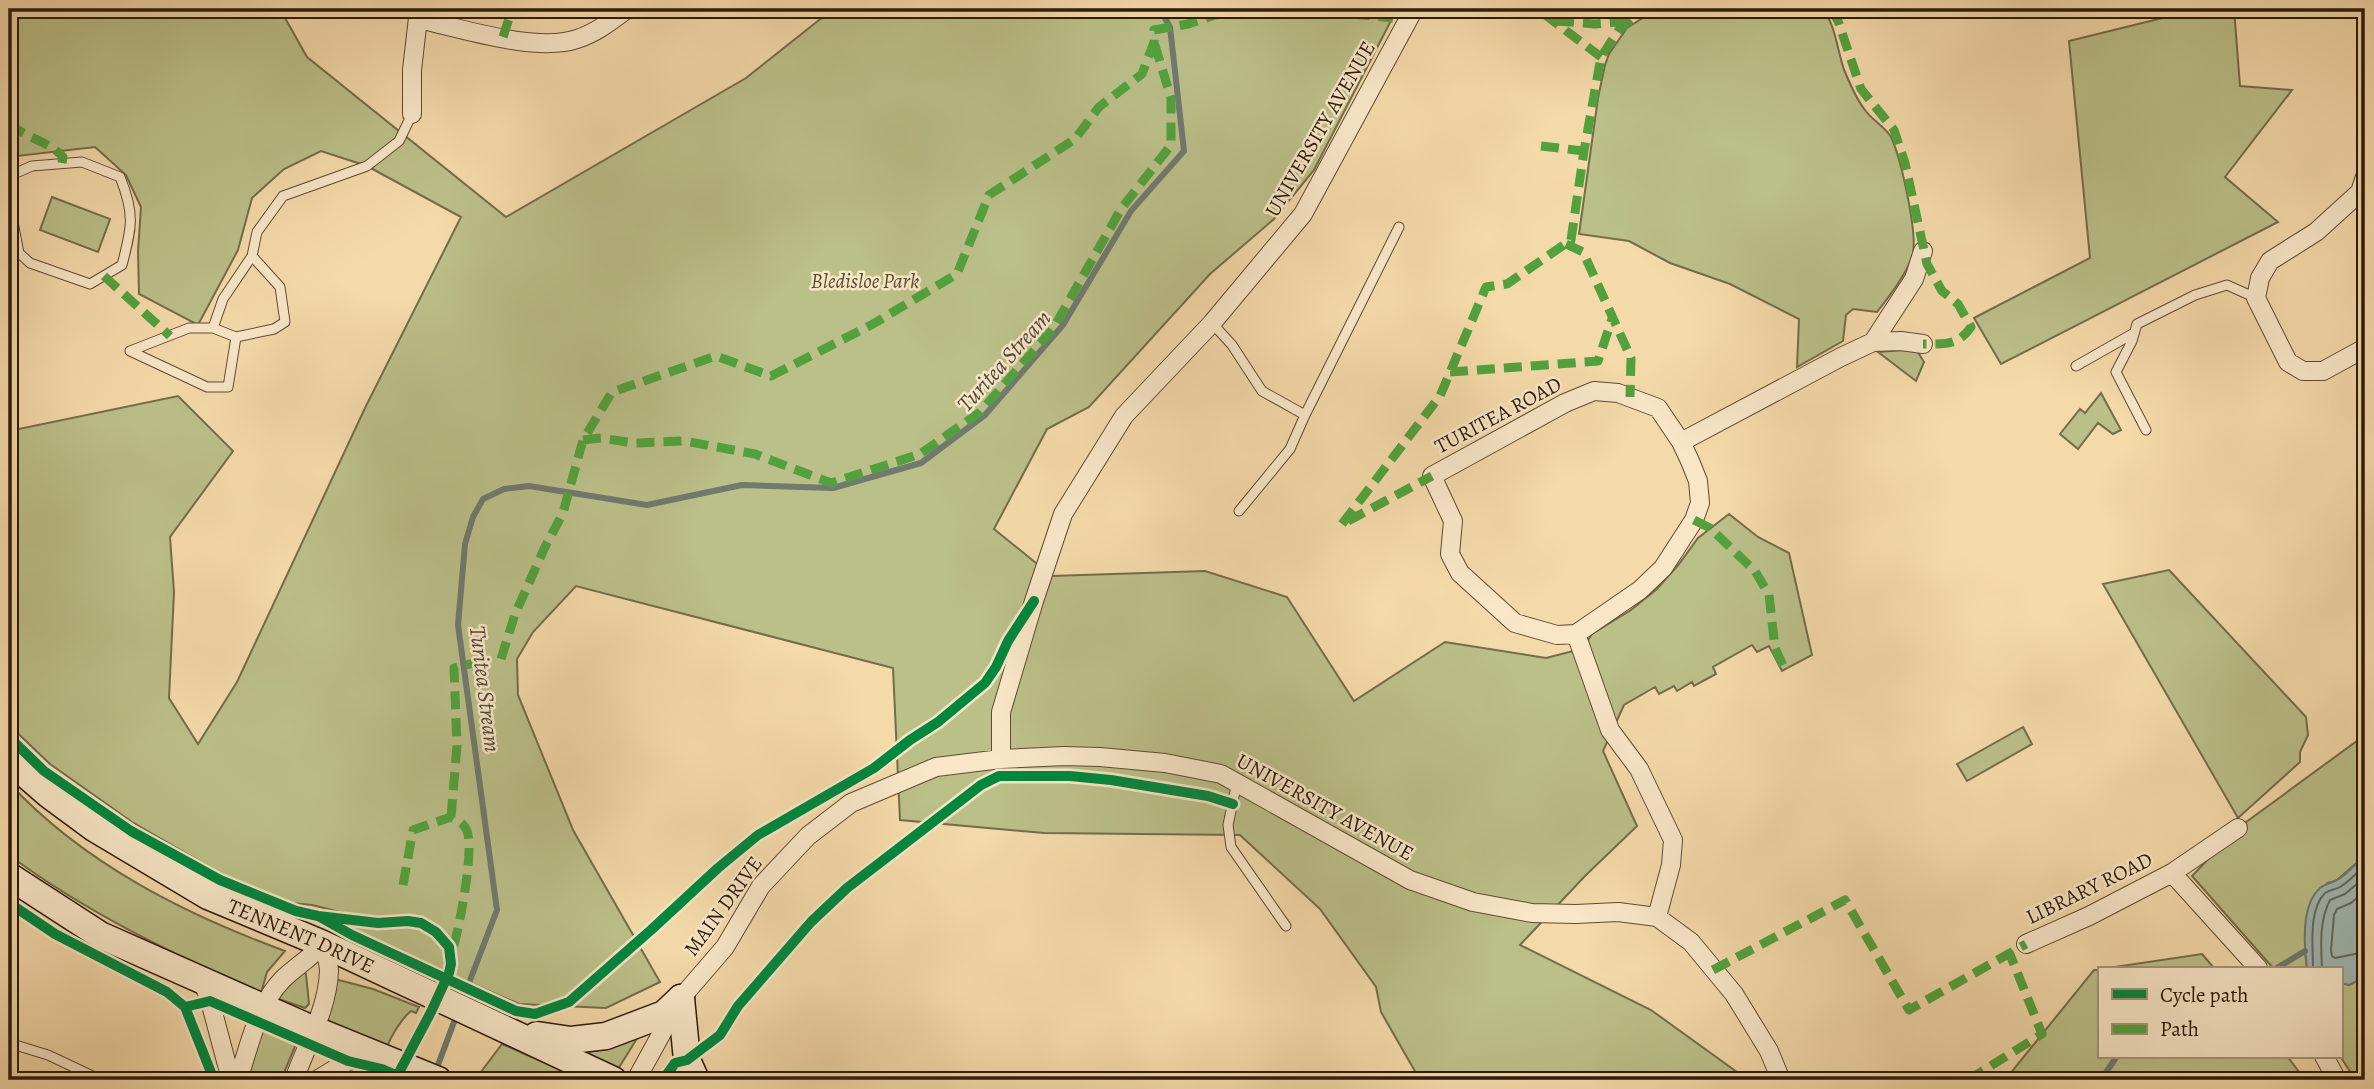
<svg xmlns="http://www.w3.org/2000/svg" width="2374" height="1089" font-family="Alegreya,serif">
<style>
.green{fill:#bbbf88;stroke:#746c4a;stroke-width:2}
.water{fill:#9fb8b3;stroke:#717970;stroke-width:2}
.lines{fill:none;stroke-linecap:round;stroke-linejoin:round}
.shore{stroke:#666960;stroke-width:2}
.stream{stroke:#717970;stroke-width:6}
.lane-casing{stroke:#5f4a33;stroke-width:11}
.street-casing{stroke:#5f4a33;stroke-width:20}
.secondary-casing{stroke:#2d1a0c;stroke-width:29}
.lane{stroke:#f8e6c7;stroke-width:9}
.street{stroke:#f8e6c7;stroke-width:18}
.secondary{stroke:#f8e6c7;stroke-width:26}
.quiet{stroke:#52a13e;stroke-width:9;stroke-dasharray:18 9;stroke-linecap:butt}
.cycleway-casing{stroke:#f8e6c7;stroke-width:15}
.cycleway{stroke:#00873e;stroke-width:10}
.labels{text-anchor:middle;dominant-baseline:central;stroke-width:5;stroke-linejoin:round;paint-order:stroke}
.street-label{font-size:21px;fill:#2d1a0c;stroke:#f8e6c7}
.park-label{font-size:21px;font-style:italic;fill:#584c31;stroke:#f8e6c7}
.water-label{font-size:23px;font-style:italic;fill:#4f493e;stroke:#f8e6c7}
</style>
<rect width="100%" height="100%" fill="#f4d9a9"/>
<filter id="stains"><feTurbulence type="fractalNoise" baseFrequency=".00286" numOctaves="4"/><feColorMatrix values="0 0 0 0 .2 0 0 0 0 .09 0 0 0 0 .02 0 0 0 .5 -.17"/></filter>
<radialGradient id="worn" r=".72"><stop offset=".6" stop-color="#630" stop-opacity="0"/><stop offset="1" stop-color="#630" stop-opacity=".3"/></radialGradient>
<path class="green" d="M9,9H280L307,57L506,217L746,78L833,9H1397L1314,170L1274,219L1210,274L1089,407L1047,429L994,529L1052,576L1205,571L1287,597L1354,701L1445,642L1546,658L1589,647L1588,640L1592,634L1631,610L1657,589L1679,564L1698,538L1729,514L1758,537L1789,553L1812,655L1782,671L1769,646L1757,652L1752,645L1713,667L1716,674L1694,686L1692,682L1677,691L1674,686L1659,694L1655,687L1624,705L1603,751L1637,826L1585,876L1520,945L1651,1010L1748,1080H1420L1381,1012L1376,987L1320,909L1240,835L1044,833L900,820L893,668L576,586L533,632L517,659L518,695L573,830L660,982L606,1008L519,1004L455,976L454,946L445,934L430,922L417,917L401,915L379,919L360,917L312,905L292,903L222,874L132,822L50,764L9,725V431L178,396L233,451L170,537L174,592L169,698L198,744L237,682L365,408L461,217L367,166L321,151L284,169L252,198L238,250L198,325L139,294L138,251L141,207L126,175L95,147L9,157Z
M1657,9H1820C1835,16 1838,57 1845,72C1850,84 1857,100 1865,110C1872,120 1885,127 1891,137C1901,158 1917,231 1913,253C1909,271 1889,297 1877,312L1853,309L1846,315L1843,341L1797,367L1799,319L1730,284L1670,263L1629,241L1579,234L1598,98L1605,65L1609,54L1627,28Z
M2199,9H2234L2240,86L2292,90L2225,177L2278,222L2001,364L1974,318L2090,258L2069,41Z
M52,197L110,219L98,252L40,230Z
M1916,349L1924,362L1916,381L1878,352Z
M2101,393L2121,430L2113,434L2098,423L2078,449L2060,434L2080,409L2085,413Z
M2169,570L2306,717L2308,735L2300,752V762L2238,818L2103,584Z
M2023,727L2032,744L1967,781L1957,764Z
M2365,735V784L2358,812L2360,860L2336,881L2327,883L2305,951L2307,968H2273L2192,876L2238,828Z
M9,783C83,863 184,914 285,951L267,972L261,993C173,954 87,913 9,855Z
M345,926L414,927C434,934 450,948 443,970Z
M2202,954L2214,968H2108Z
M2094,970H2099V1056H2287L2305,1080H2005Z
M303,972L306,974L309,1004L305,1008L276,998Z
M2365,977V1060L2353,1076L2340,1056L2341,983L2349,985Z
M331,978L373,989L419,1007L416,1013L411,1011C402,1018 391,1036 387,1047L321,1018Z
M263,1029L296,1044L281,1080H247Z
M641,1032L615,1074L574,1052C601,1053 618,1045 641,1032Z
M502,1044L585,1080H475Z"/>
<path class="water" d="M2365,784V977L2349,985L2341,983V968H2307C2304,946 2301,905 2320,888C2325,884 2328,884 2335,881C2343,878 2353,867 2360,860L2358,812Z"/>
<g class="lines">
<path class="shore" d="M2365,891L2351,903L2337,909L2334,915L2331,950L2332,956L2335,958L2365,952
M2313,968C2313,947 2308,910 2325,893C2330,889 2335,890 2340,887C2349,882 2358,872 2365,865
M2322,968C2321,946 2319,921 2330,900L2345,894L2365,877"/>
<path class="stream" d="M2277,968L2305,951
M462,1001L497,910L458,625L465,544L473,517L483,499L504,489L529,486L647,505L742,485L833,488L921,463L985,415L1063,325L1131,211L1184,151L1170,27L1160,9
M435,1073L457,1014
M2101,1080L2117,1056"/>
<defs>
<path id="lane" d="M9,176L32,166L82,162L120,177C135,214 132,227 122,265L90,284L30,263L19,253L9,201
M1212,323L1232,345L1262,391L1305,415L1290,449L1239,511
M236,337L213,328L223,299L252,256
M130,351L207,387H228L236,337L274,329L285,322L280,287L252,256L257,232L283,196L367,166L399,141L412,114
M130,351L189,328H213
M2076,366L2134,333
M1305,415L1399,227
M2146,430L2116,372L2132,341L2137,324L2195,295L2227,285L2256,298
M1237,782L1228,825L1231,847L1286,926
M9,1043L48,1055L101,1080"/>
<path id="street" d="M418,19C460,28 536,53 577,39C596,33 611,21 627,9
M412,114V70L419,9
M2365,177L2360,192L2316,232L2270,261L2260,278L2256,298L2288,362L2303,371H2323L2365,348
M1873,342L1914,279L1923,251
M1594,391L1618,393L1658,408L1681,442L1690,461L1698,481L1700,503L1694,520L1663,568L1640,590L1576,634L1557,635L1515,623L1460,573L1450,554L1453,521L1432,476L1565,403Z
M1681,442L1841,357L1873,342L1901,341L1923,344
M1576,634L1610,730L1639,769L1673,840L1671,865L1657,917
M1001,759V712L1034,601L1063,514L1124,416L1212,323L1303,214L1414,9
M2172,873L2258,968
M2026,944L2089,916L2172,873L2238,828
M202,980L210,1001L231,1080
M2324,1056L2337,1080
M238,1080C249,1047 257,1006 282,980C295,967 311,958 323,944
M294,1080C306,1046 328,1008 329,971C329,962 325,953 323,944
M317,1080L348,1061L376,1056
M636,1080L681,998L725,947L761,886L808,836L851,803L936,767L1001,759L1064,756L1100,757L1165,763L1221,774L1410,880L1473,902L1532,913L1576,914L1618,912L1657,917L1691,942L1734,994L1769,1051L1781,1080"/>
<g id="secondary">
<path id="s1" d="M9,760L48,794L94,828L208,896L323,944L613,1080"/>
<path d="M9,876L100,935L303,1025L438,1080"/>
<path d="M681,998L687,1060L696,1080"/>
<path d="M537,1035L571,1040L606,1036L664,1014L681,998"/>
</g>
</defs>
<use href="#lane" class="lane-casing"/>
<use href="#street" class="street-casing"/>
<use href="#secondary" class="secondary-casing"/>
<use href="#lane" class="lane"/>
<use href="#street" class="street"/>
<use href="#secondary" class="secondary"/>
<path class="quiet" d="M1298,9L1393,18
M1831,9L1838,21L1861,89L1894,130L1905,163L1927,264L1942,291L1958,304L1971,327C1958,346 1945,344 1923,344
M1544,14L1601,57
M1556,21L1595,24L1628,21
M503,37L512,9
M9,123C25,138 49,141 63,157L62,163
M1541,146L1584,151
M1566,244L1583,252L1631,358L1630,397
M104,276L170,336
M1450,372L1598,361L1612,319
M583,440L601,438L634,443L684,441L755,454L831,483L920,454L979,413L1053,329L1121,209L1171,145V98L1154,42
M1694,520L1710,528L1755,571L1769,595L1775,648L1785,670
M1348,521L1432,476
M1342,524L1440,396L1486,287L1507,284L1571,240L1584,151L1601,57L1618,31L1644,9
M501,659L515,614L545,547L563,513L583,440L612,392L716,356L771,376L873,324L957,274L989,195L1075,139L1099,107L1142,74L1154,42V30L1188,24L1215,15L1265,9
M451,817L457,746L454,668L490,659
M403,885L413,830L451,817C458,821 464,823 467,831C475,850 458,935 451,956
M1713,970L1845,900L1909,1010L2026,944
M1968,1080L2042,1034L2009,952"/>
<defs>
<path id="cycleway" d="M9,737L44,771L131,831L220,880L296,911L318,916L378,923L408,921L421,923L436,932L449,947L451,964L449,973L431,1012L395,1080
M9,903L55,934L167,992L185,1007L214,1080
M318,916L352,935L516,1011L535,1014L569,1002L651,930L718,868L758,835L874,768L910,740L938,722L985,683L996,667L1008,641L1034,601
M185,1007L210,1001L348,1061L382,1069L405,1079
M663,1080L675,1063L687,1060L720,1035L738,1006L811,922L847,888L981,785L999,776H1070L1111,780L1208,796L1233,804"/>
</defs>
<use href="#cycleway" class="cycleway-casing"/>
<use href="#cycleway" class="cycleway"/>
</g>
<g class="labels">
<g class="street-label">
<text transform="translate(1320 129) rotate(-60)">UNIVERSITY AVENUE</text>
<text transform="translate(1498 415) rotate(-28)">TURITEA ROAD</text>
<text transform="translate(1325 807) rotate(29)">UNIVERSITY AVENUE</text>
<text transform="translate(2089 888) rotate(-26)">LIBRARY ROAD</text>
<text transform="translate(723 906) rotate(-54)">MAIN DRIVE</text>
<text stroke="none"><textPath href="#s1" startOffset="343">TENNENT DRIVE</textPath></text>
</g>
<g class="park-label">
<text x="865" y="281">Bledisloe Park</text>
</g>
<g class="water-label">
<text transform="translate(1004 361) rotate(-48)">Turitea Stream</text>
<text transform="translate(485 689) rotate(83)">Turitea Stream</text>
</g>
</g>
<rect width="2374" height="1089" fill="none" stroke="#f4d9a9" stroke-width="35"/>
<rect x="10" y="10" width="2353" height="1068" fill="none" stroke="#2d1a0c" stroke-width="3.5"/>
<rect x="18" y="18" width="2339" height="1054" fill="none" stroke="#2d1a0c" stroke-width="2"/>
<rect x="2098" y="967" width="245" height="91" fill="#f8e6c7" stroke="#a7947c" stroke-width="2"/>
<rect x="2112" y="989" width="35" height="10" fill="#00873e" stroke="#a7947c" stroke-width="2"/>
<text x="2160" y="1002" font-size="21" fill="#2d1a0c">Cycle path</text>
<rect x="2112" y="1024" width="35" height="10" fill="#52a13e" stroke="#a7947c" stroke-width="2"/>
<text x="2160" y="1036" font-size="21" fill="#2d1a0c">Path</text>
<rect width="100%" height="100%" filter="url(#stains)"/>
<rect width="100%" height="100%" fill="url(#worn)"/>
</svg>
